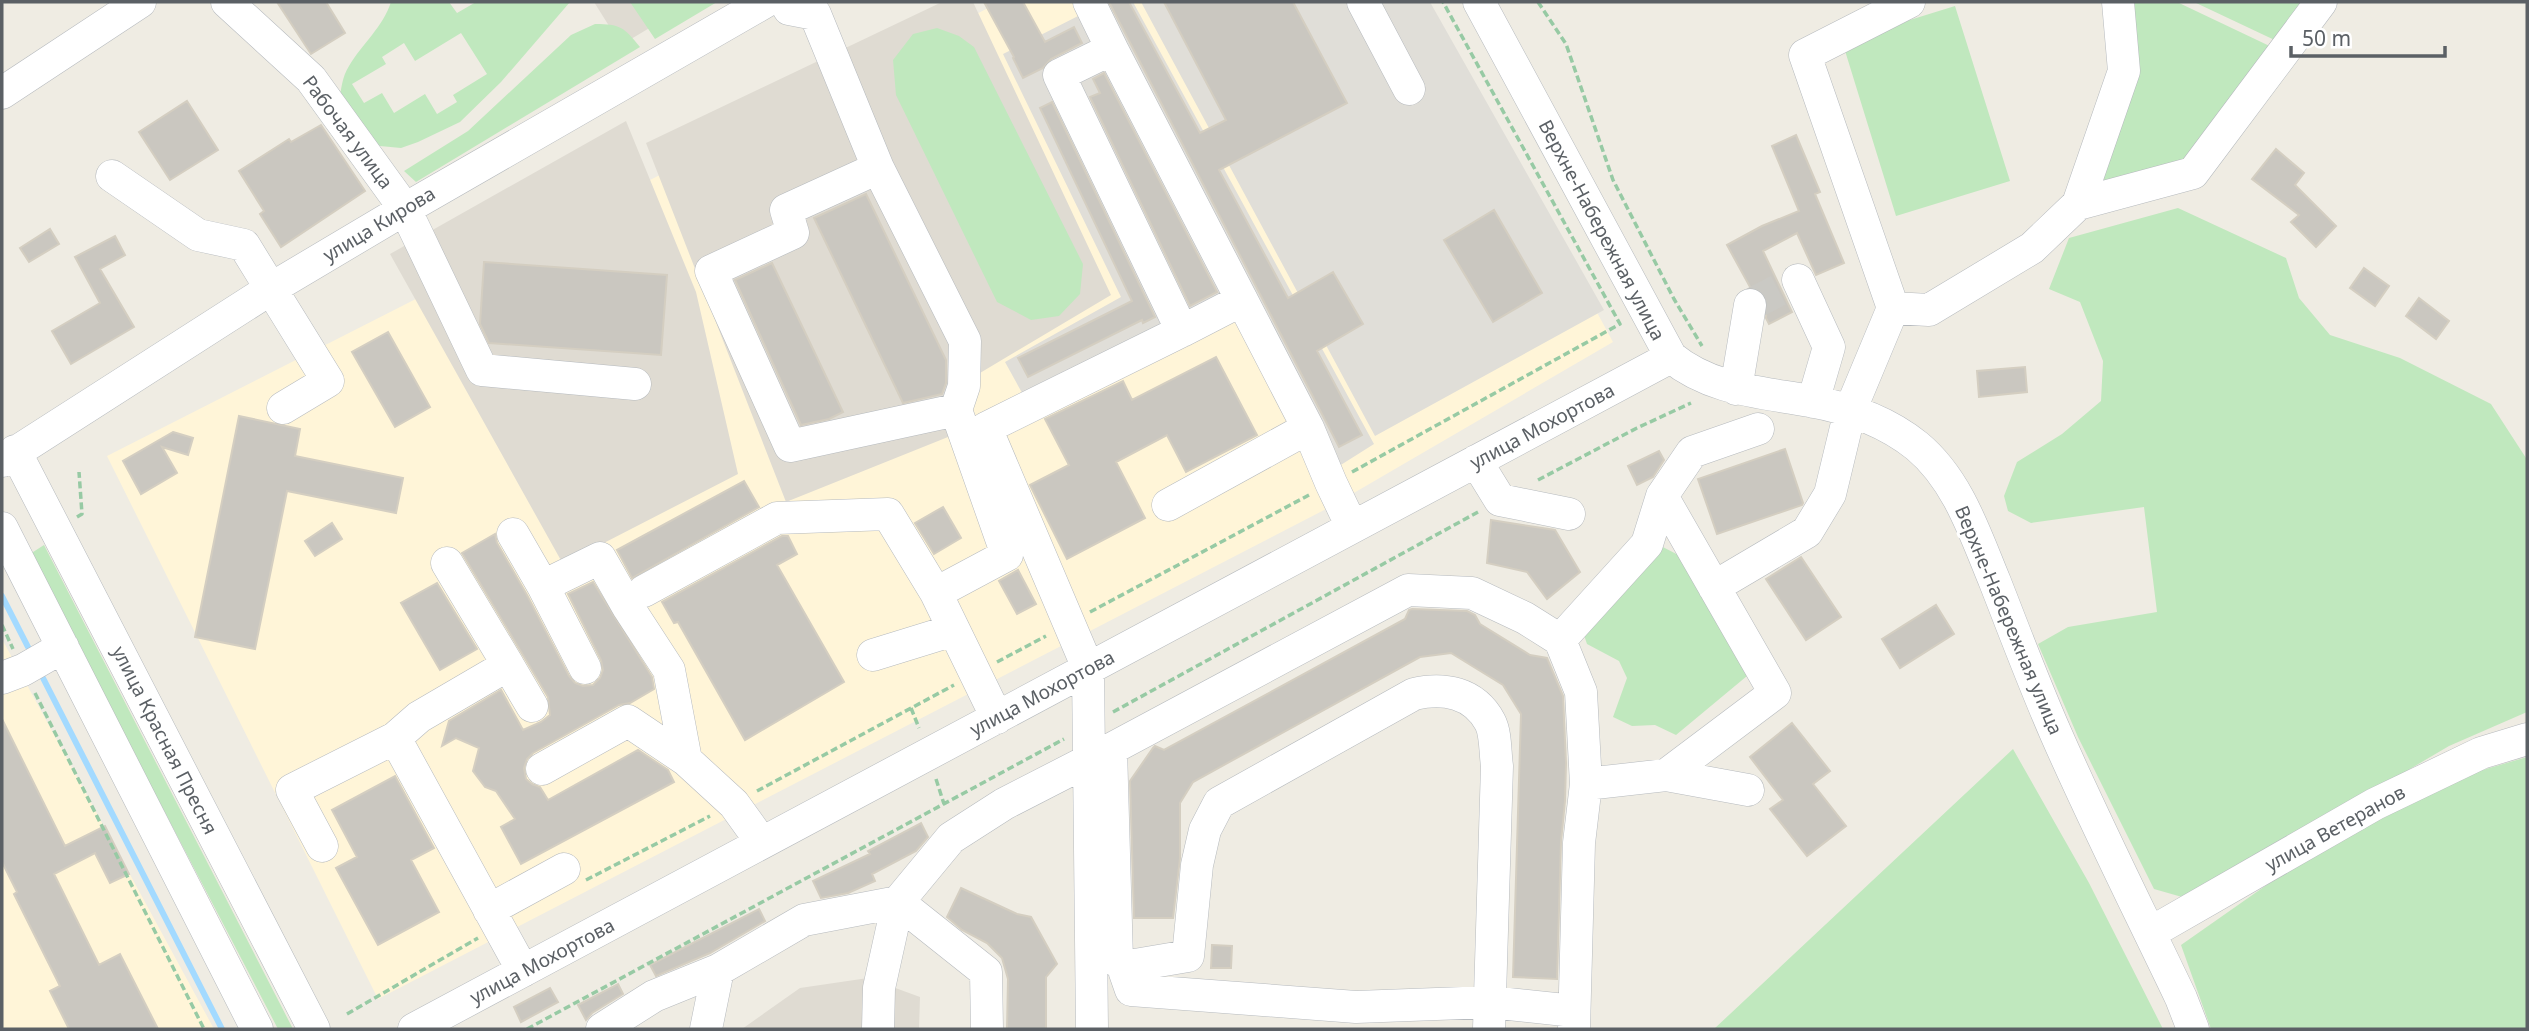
<svg xmlns="http://www.w3.org/2000/svg" width="2529" height="1031" font-family="'Noto Sans',sans-serif">
<style>
.commercial{fill:#fff5d8}
.industrial{fill:#e0ded8}
.education{fill:#dfdbd2}
.green{fill:#c0e8be;fill-rule:evenodd}
.lines{fill:none;stroke-linecap:round;stroke-linejoin:round}
.stream{stroke:#a3daff;stroke-width:6}
.building{fill:#cac7c0;stroke:#d4cec1;stroke-width:2}
.minor-tunnel{stroke:#cac9c4;stroke-width:32;stroke-dasharray:32 16;stroke-linecap:butt}
.minor-casing{stroke:#b6babe;stroke-width:33}
.path{stroke:#97caa4;stroke-width:3.5;stroke-dasharray:7 3.5;stroke-linecap:butt}
.minor{stroke:#fff;stroke-width:32}
.labels{text-anchor:middle;dominant-baseline:central;stroke-width:6;stroke-linejoin:round;paint-order:stroke}
.street-label{font-size:19px;fill:#5b6065;stroke:#fff}
</style>
<rect width="100%" height="100%" fill="#efece3"/>
<path class="commercial" d="M1000,2H1429L1613,342L1328,508L378,999L107,456Z
M2,639L214,1029H2Z"/>
<path class="industrial" d="M1082,2H1133L1374,444L1336,468L1245,296L1026,400L1005,362L1121,297L1003,54L1086,12Z
M1141,2H1430L1604,310L1375,436Z"/>
<path class="education" d="M594,2H693L621,45Z
M942,2H973L1111,295L980,373L953,435L786,502L646,143Z
M626,121L696,292L738,474L563,564L390,254Z
M868,978L920,997L919,1029H742L800,988Z"/>
<path class="green" d="M391,2H449L457,13L476,2H570L501,82L460,122L418,142L401,148L380,146L367,140L339,103C341,90 342,77 349,66C362,44 383,27 391,2ZM461,33L487,74L453,95L457,102L437,114L425,94L394,113L382,93L364,103L352,84L386,64L382,57L404,43L415,61Z
M630,2H717L655,39Z
M2130,2H2177L2278,50L2185,168L2107,191L2096,180Z
M2194,2H2314L2283,44Z
M1955,6L2010,181L1896,216L1842,41Z
M595,24C620,24 624,27 640,47L416,182L404,171L468,131L571,35Z
M937,28L959,36L974,47L1083,264L1080,294L1059,316L1031,320L997,302L896,95L893,60L913,34Z
M2178,208L2286,258L2299,298L2330,335L2400,358L2491,404L2526,458L2527,712L2449,746L2189,899L2154,889L2078,737L2038,644L2068,627L2157,612L2144,507L2031,523L2008,511L2004,496L2017,462L2062,434L2101,401L2103,361L2080,302L2049,289L2069,238Z
M1657,544L1688,560L1747,676L1676,735L1655,725L1632,726L1613,717L1627,678L1619,661L1587,644L1582,629Z
M44,545L293,1029H278L30,554Z
M2013,749L2089,883L2163,1029H1714Z
M2527,757V1029H2211L2181,945L2305,858L2462,776Z"/>
<g class="lines">
<path class="stream" d="M2,596L28,647
M43,678L222,1029"/>
</g>
<path class="building" d="M277,2H326L345,33L311,54Z
M984,2H1023L1045,42L1074,27L1082,43L1051,59L1043,68L1023,78L1013,58L1014,57Z
M1109,2H1129L1200,133L1226,120L1164,2H1293L1347,103L1219,170L1288,298L1333,272L1363,324L1317,351L1362,435L1339,447Z
M1104,73L1217,292L1190,306L1090,97L1100,93L1093,79Z
M187,101L218,150L170,180L139,132Z
M1052,102L1155,317L1143,323L1142,320L1028,377L1018,358L1132,301L1040,108Z
M321,125L365,191L281,247L260,214L264,211L239,171L289,139L291,142Z
M1796,135L1820,192L1815,194L1844,263L1816,275L1797,233L1763,251L1792,312L1769,324L1766,318L1767,298L1761,290L1750,287L1727,245L1762,226L1799,211L1772,146Z
M2276,149L2304,173L2295,185L2336,226L2316,247L2291,222L2299,215L2252,179Z
M866,194L946,360V383L942,394L903,403L814,218Z
M1494,210L1542,293L1493,322L1444,240Z
M50,229L59,244L29,262L20,248Z
M115,236L125,255L100,269L134,327L71,364L52,331L100,303L75,257Z
M484,262L667,275L661,355L489,343L480,324Z
M772,263L843,412L829,419L801,425L735,280Z
M2364,268L2389,286L2375,306L2350,288Z
M2419,298L2449,321L2436,339L2406,316Z
M388,332L430,407L395,427L352,352Z
M1216,357L1257,435L1186,472L1167,435L1116,462L1145,518L1067,559L1030,485L1069,465L1045,419L1123,381L1132,400Z
M2025,367L2027,392L1979,397L1977,371Z
M239,416L300,429L295,456L403,478L396,513L287,491L255,649L195,637Z
M173,432L193,438L188,455L162,447L177,473L141,494L123,461Z
M1785,449L1803,503L1802,505L1717,534L1698,479Z
M1659,451L1664,460L1653,477L1637,485L1628,466Z
M744,481L759,507L632,578L617,550Z
M943,507L961,538L934,554L915,523Z
M1491,520L1555,530L1580,572L1547,599L1527,572L1487,563Z
M332,523L342,539L315,556L305,541Z
M495,534L497,543L527,595L569,676L575,683L583,686L593,685L600,678L603,670L601,660L568,594L593,582L652,677L654,689L630,703L619,705L533,753L527,759L524,768L526,779L532,784L540,787L548,800L638,750L668,770L674,782L521,864L501,827L515,819L496,791L485,787L473,771L479,748L456,738L442,746L449,721L501,690L523,730L541,722L550,715L548,697L462,553Z
M782,536H788L797,554L777,565L844,682L745,740L678,622L674,623L662,602Z
M1801,557L1841,617L1806,640L1766,579Z
M1018,570L1036,604L1017,614L999,581Z
M437,583L477,649L440,670L401,603Z
M1936,605L1954,634L1900,668L1882,639Z
M1412,609L1467,611L1475,615L1480,624L1530,655L1547,658L1563,696L1566,763L1565,801L1561,842L1557,979L1513,977L1521,714L1503,685L1451,653L1420,657L1193,782L1180,803V858L1173,918H1134L1130,781L1153,748L1155,746L1164,750L1405,619L1409,610Z
M2,719L65,846L105,826L129,874L110,883L95,853L54,874L99,965L120,954L158,1029H69L50,991L60,986L14,894L17,892L2,862Z
M1792,723L1830,771L1813,784L1846,826L1807,856L1770,809L1783,800L1750,757Z
M395,776L434,848L411,860L439,912L378,945L336,868L357,857L332,810Z
M921,823L928,837L916,851L872,874L875,881L848,893L821,898L813,881L870,854L868,851Z
M961,888L1017,914L1031,917L1057,964L1046,977V1029H1007L1008,979L1002,958L987,943L962,930L947,917Z
M759,909L765,921L710,953L656,976L650,965Z
M1212,945L1232,946L1231,968H1211Z
M618,984L623,994L592,1013L586,1020L578,1005Z
M550,988L558,1002L521,1022L514,1007Z"/>
<g class="lines">
<path class="minor-tunnel" d="M1750,305L1798,280"/>
<defs>
<path id="minor" d="M227,2L311,79L405,209L482,370L635,384
M785,2L789,9L815,14L878,168L786,210L793,233L711,271L790,446L956,410L1007,555L936,593L997,718
M1089,2L1112,49
M1363,2L1409,89
M1479,2L1671,357C1711,390 1761,392 1810,401C1849,408 1886,421 1917,446C1958,480 1975,534 1995,582C2015,633 2034,684 2056,734C2095,823 2139,910 2181,998L2193,1029
M2,93L140,2
M878,168L965,341L964,386L956,410
M112,176L198,235L244,245L328,381L283,408
M2078,204L2193,173L2321,2
M1798,280L1829,347L1813,402
M1242,300L1182,331L1059,75L1112,49L1308,428
M1893,308L1929,310L2032,248L2078,204L2124,71L2118,2
M1736,389L1750,305
M15,451L314,1029
M2,461L272,288L405,209L765,2
M1476,461L1500,500L1569,514
M1662,496L1775,693L1666,775
M1168,505L1308,428L1331,483L1352,527
M2,528L257,1029
M513,534L543,586
M447,563L508,665
M1714,587L1807,532L1830,494L1850,411L1893,308L1805,55L1909,2
M644,591L777,518L888,514L936,593
M873,655L954,630
M585,668L543,586L600,558L628,607L669,670L686,760L734,804L762,843
M2,678L23,670L63,647
M395,738L419,717L508,665L532,706
M1111,749L1408,590L1472,593L1525,618L1560,640
M542,769L628,721L686,760
M1586,784L1666,775L1748,790
M322,846L292,790L395,738L523,971
M489,910L564,869
M2150,933L2375,804L2481,753L2527,739
M1123,967L1188,956L1197,865L1205,830L1219,803L1414,694C1443,687 1474,692 1490,722C1496,733 1495,753 1497,766L1489,1029
M414,1029L1671,357
M602,1029L654,996L718,970L804,920L898,902L951,838L1004,804L1111,749L1117,960L1123,967L1131,990L1356,1007L1490,1002L1574,1011
M706,1029L718,970
M878,1029L879,988L898,902L986,972L987,1029
M1092,1029L1088,668L986,428L1182,331
M1574,1029L1579,843L1586,784L1581,692L1560,640L1647,544L1662,496L1692,452L1758,429"/>
</defs>
<use href="#minor" class="minor-casing"/>
<path class="path" d="M1538,2L1566,44L1613,180L1674,299L1702,346
M1352,472L1620,324L1443,2
M1538,480L1637,428L1691,403
M77,517L82,514L79,472
M1090,612L1309,495
M2,625L13,649
M997,662L1046,636
M35,693L204,1029
M911,708L919,728
M1113,712L1478,512
M936,779L944,804
M757,791L954,685
M586,880L710,816
M347,1014L478,938
M527,1029L1064,739"/>
<use href="#minor" class="minor"/>
</g>
<g class="labels">
<g class="street-label">
<text transform="translate(348 132) rotate(53)">Рабочая улица</text>
<text transform="translate(379 224) rotate(-31)">улица Кирова</text>
<text transform="translate(1602 230) rotate(62)">Верхне-Набережная улица</text>
<text transform="translate(1542 426) rotate(-28)">улица Мохортова</text>
<text transform="translate(2009 620) rotate(67)">Верхне-Набережная улица</text>
<text transform="translate(1042 693) rotate(-28)">улица Мохортова</text>
<text transform="translate(165 740) rotate(63)">улица Красная Пресня</text>
<text transform="translate(2335 828) rotate(-29)">улица Ветеранов</text>
<text transform="translate(542 961) rotate(-28)">улица Мохортова</text>
</g>
</g>
<rect width="2529" height="1031" fill="none" stroke="#5b6065" stroke-width="7"/>
<path d="M2291 46v10h154v-10" fill="none" stroke="#5b6065" stroke-width="3.5"/>
<text x="2302" y="46" font-size="21" fill="#5b6065" stroke="#ffffff" stroke-width="5" paint-order="stroke">50 m</text>
</svg>
